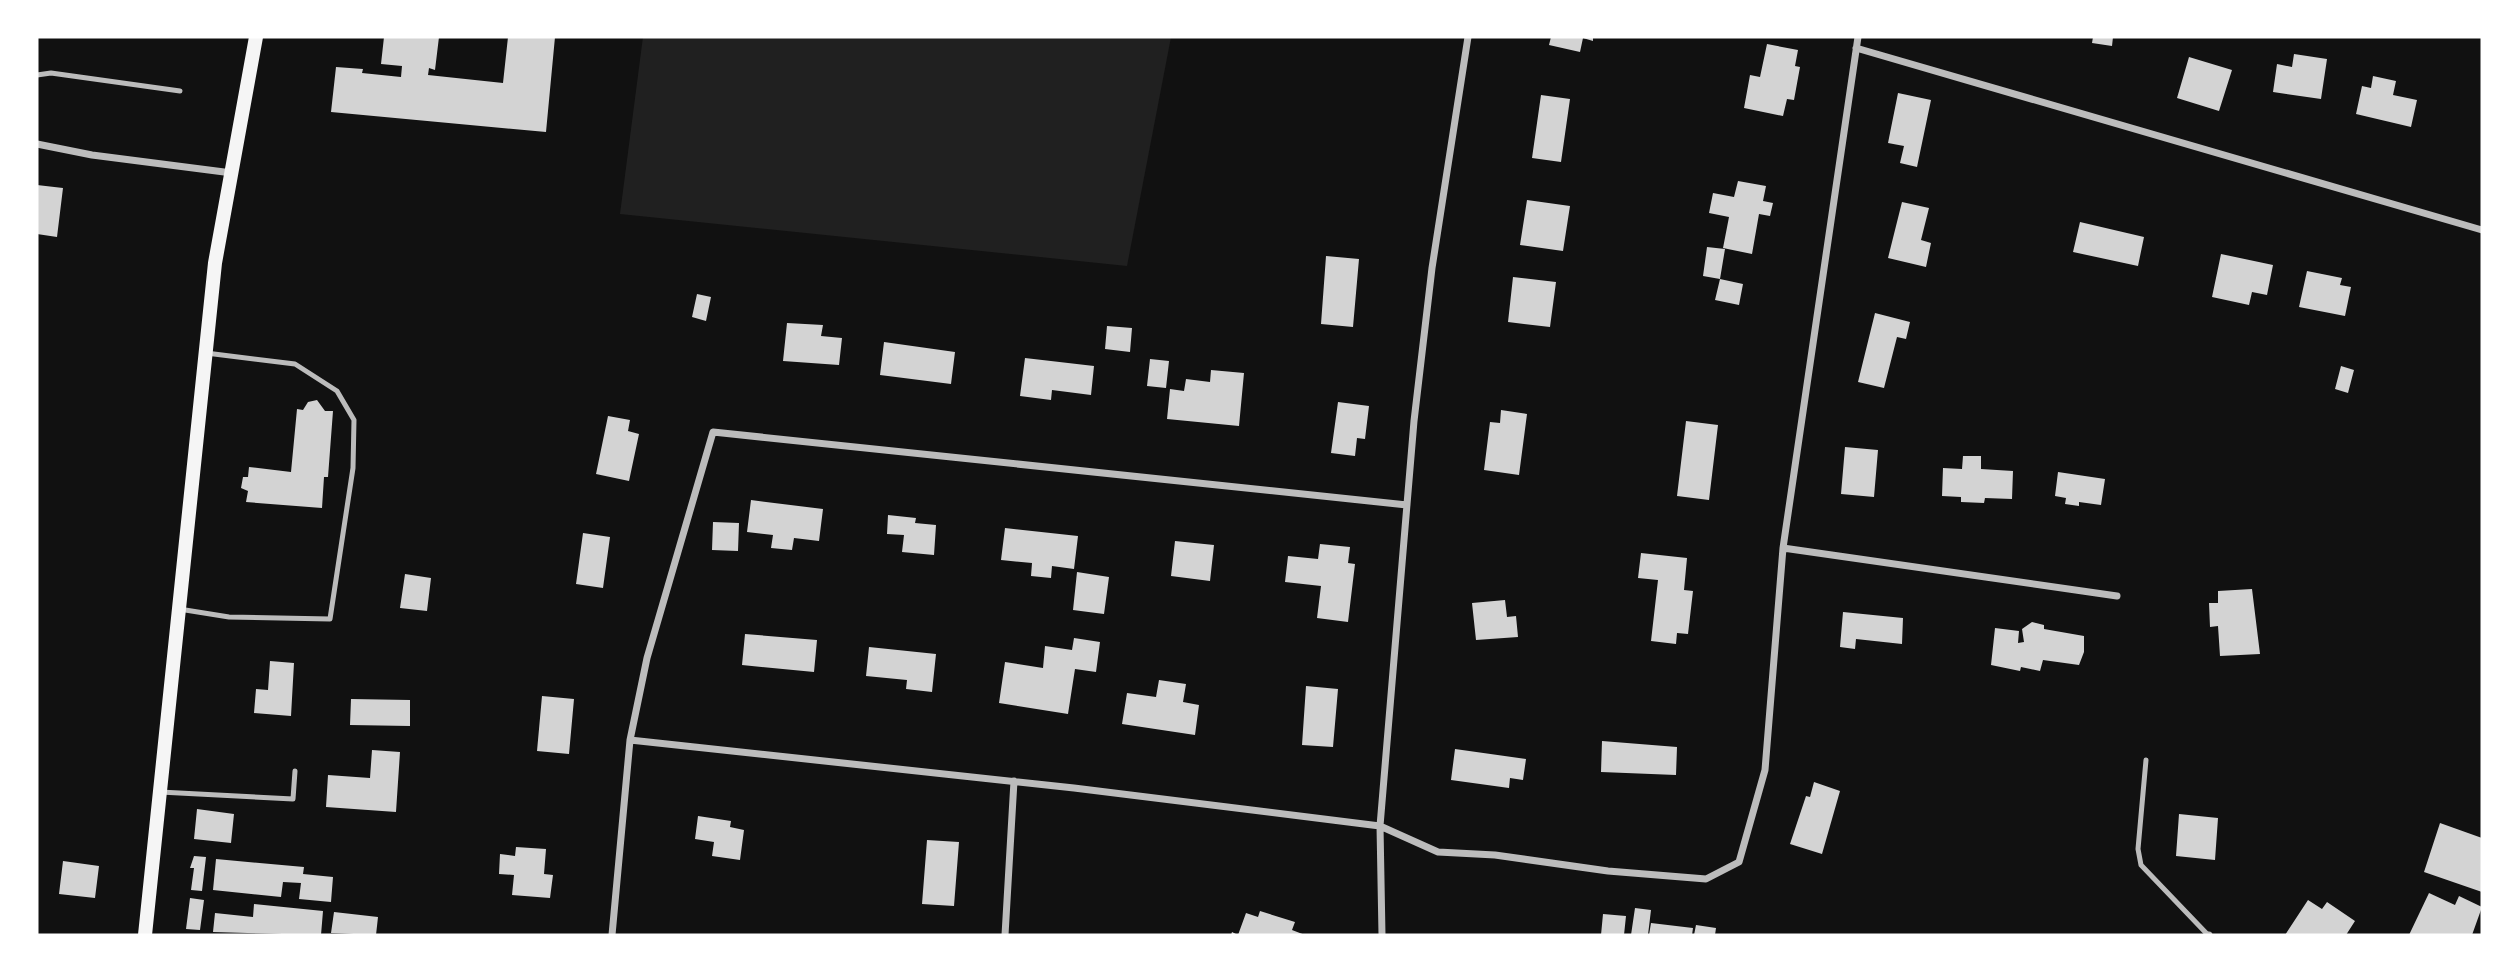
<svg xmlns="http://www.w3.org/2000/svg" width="2519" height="972" font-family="'Nunito Sans',sans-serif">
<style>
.green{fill:#202020}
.building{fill:#d3d3d3}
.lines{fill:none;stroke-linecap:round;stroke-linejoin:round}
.service{stroke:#bcbcbc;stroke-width:5}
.minor{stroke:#bcbcbc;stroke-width:7}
.secondary{stroke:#f5f5f5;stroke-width:14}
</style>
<rect width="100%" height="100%" fill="#111"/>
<path class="green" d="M643,37H1171L1127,266L620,214Z"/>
<path class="building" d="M384,37H439L435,70L429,68L428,75L503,83L508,37H555L546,132L331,112L336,67L363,69L362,73L401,77L402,66L381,64Z
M1551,37H1593V41L1583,38L1580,52L1549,45Z
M2093,37H2113L2112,46L2092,43Z
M1767,44L1798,50L1795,66L1800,67L1794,100L1787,99L1783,116L1744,108L1750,75L1760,77Z
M2294,54L2327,59L2321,99L2273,92L2277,64L2292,67Z
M2189,57L2232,70L2219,111L2177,98Z
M2373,76L2396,81L2393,95L2417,100L2411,127L2356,114L2362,86L2371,88Z
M1898,93L1931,100L1917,167L1900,163L1904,146L1888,143Z
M1541,95L1570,99L1561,162L1532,158Z
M1738,181L1766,186L1763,201L1773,203L1770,216L1759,214L1752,254L1723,248L1729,217L1709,213L1713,193L1734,197Z
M37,185L63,188L57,237L37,234Z
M1527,200L1570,206L1563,251L1520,245Z
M1902,202L1929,208L1921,240L1931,243L1926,267L1888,258Z
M2080,222L2144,237L2138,266L2073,252Z
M1707,247L1725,249L1720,279L1703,276Z
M2221,254L2273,265L2267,295L2252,292L2249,305L2212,297Z
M1326,256L1359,259L1353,327L1321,324Z
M2307,271L2342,278L2340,285L2351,287L2345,316L2299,307Z
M1513,277L1556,282L1550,327L1508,322Z
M1720,279L1743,284L1739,305L1715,300Z
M697,294L711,297L706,321L692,317Z
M1875,313L1910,322L1906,339L1897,337L1884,388L1858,382Z
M787,323L823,325L821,336L842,338L839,365L783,361Z
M1107,326L1132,328L1130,352L1105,349Z
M884,342L955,352L951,384L880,375Z
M1025,358L1094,366L1091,395L1052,390L1051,400L1020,396Z
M1150,359L1169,361L1166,388L1147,386Z
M2341,366L2354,370L2348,393L2335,389Z
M1211,370L1244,373L1239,426L1167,419L1170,389L1184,391L1186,379L1210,382Z
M317,400L325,411H333L328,477H324L322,508L246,502L248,491L241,488L243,477H248L249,467L291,472L297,409L303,410L308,402Z
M1338,402L1369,406L1365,439L1357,438L1355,456L1331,453Z
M1501,410L1527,414L1519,475L1484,470L1490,422L1500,423Z
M608,416L630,420L628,431L639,434L629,481L596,474Z
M1686,421L1718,425L1709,500L1677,496Z
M1845,447L1878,450L1874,497L1841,494Z
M1963,456H1981V469L2013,471L2012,499L1985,498L1984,503L1961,502V497L1942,496L1943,468L1962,469Z
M2058,472L2105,479L2101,505L2079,502V506L2065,504L2066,498L2055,496Z
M751,500L823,509L819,541L794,538L792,550L771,548L773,535L747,532Z
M888,515L916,518L915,523L936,525L934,555L902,552L904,535L887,534Z
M713,522L739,523L738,551L712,550Z
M1005,528L1078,536L1074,569L1052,566L1051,578L1031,576L1032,563L1001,560Z
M583,533L610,537L603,588L576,584Z
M1175,541L1214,545L1210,581L1171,576Z
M1320,544L1350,547L1348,563L1355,564L1348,622L1317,618L1321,586L1285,582L1288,556L1318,559Z
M1641,553L1687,558L1684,590L1693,591L1688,634L1677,633L1676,644L1651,641L1658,580L1638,578Z
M1077,572L1109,577L1104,614L1073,610Z
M405,574L431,578L427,611L400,608Z
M2252,589L2260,654L2220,656L2218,626L2210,627L2209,603H2218V591Z
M1505,600L1507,617L1516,616L1518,637L1476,640L1472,603Z
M1843,612L1903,618L1902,644L1856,639L1855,649L1840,647Z
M2032,622L2044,625V629L2084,636V652L2079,665L2043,660L2040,671L2021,667L2020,671L1991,665L1995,628L2019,631L2018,643L2024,642L2022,629Z
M745,634L817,640L814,672L742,665Z
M1074,638L1100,642L1096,672L1075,669L1068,714L999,703L1005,662L1043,668L1045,646L1072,650Z
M869,647L936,654L932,692L906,689L907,680L866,676Z
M270,661L294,663L291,716L254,713L256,689L268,690Z
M1159,680L1186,684L1183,702L1199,705L1195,735L1122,724L1127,693L1156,697Z
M1306,686L1338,689L1333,747L1302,745Z
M542,696L574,699L569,754L537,751Z
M351,699L410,700V726L350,725Z
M1602,741L1677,747L1676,775L1601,772Z
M1455,749L1526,759L1523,780L1510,778L1509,788L1451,780Z
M372,750L400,752L396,812L326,807L328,775L370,778Z
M1814,782L1840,791L1822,854L1790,844L1806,796L1810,797Z
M197,809L234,814L231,843L194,839Z
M2179,814L2218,818L2215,860L2176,856Z
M698,816L731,821L730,827L744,830L740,860L712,856L714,842L695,839Z
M2440,823L2482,838V892L2424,872Z
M927,840L959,842L954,906L922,904Z
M516,847L546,849L544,874L553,875L550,898L512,895L514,875L499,874L500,854L515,856Z
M194,856L206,857L202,891L191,890L194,868H190Z
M216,859L304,867L303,874L333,877L331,902L299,899L301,883L283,882L281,897L213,890Z
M63,861L99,866L95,898L59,894Z
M2429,893L2455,905L2459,896L2482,907L2472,935H2409Z
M190,898L204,900L200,930L186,929Z
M2308,900L2322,909L2327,902L2355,921L2346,935H2285Z
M254,904L323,911L321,935L213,932L215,913L253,917Z
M1635,908L1651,910L1648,935H1631Z
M1260,911L1295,922L1292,930L1305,935H1231L1232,932L1238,935L1246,913L1258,917Z
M334,912L378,917L376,935L331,933Z
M1603,914L1626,916L1624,935H1601Z
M1651,923L1693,928L1692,935H1649Z
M1696,925L1716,928L1715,935H1694Z"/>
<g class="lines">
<path class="service" d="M37,75L51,73L180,91
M179,609L229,617L330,619L353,468L354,420L337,391L295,364L206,353
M2146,760L2138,849L2141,865L2208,935
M160,792L293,799L295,771"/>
<path class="minor" d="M1856,48L2482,230
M37,144L92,155L232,173
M1783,548L2117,596
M630,740L1074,788L1380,826L1438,852L1495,855L1608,871L1706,879L1739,862L1765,770L1783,548L1858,37
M612,935L630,740L647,658L713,432L1407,505
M1005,935L1014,781
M1382,935L1380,826L1414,421L1432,268L1468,37
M2208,935H2209"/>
<path class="secondary" d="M145,935L215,263L256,37"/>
</g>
<rect width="2519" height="972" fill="none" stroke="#ffffff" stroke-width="77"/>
</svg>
